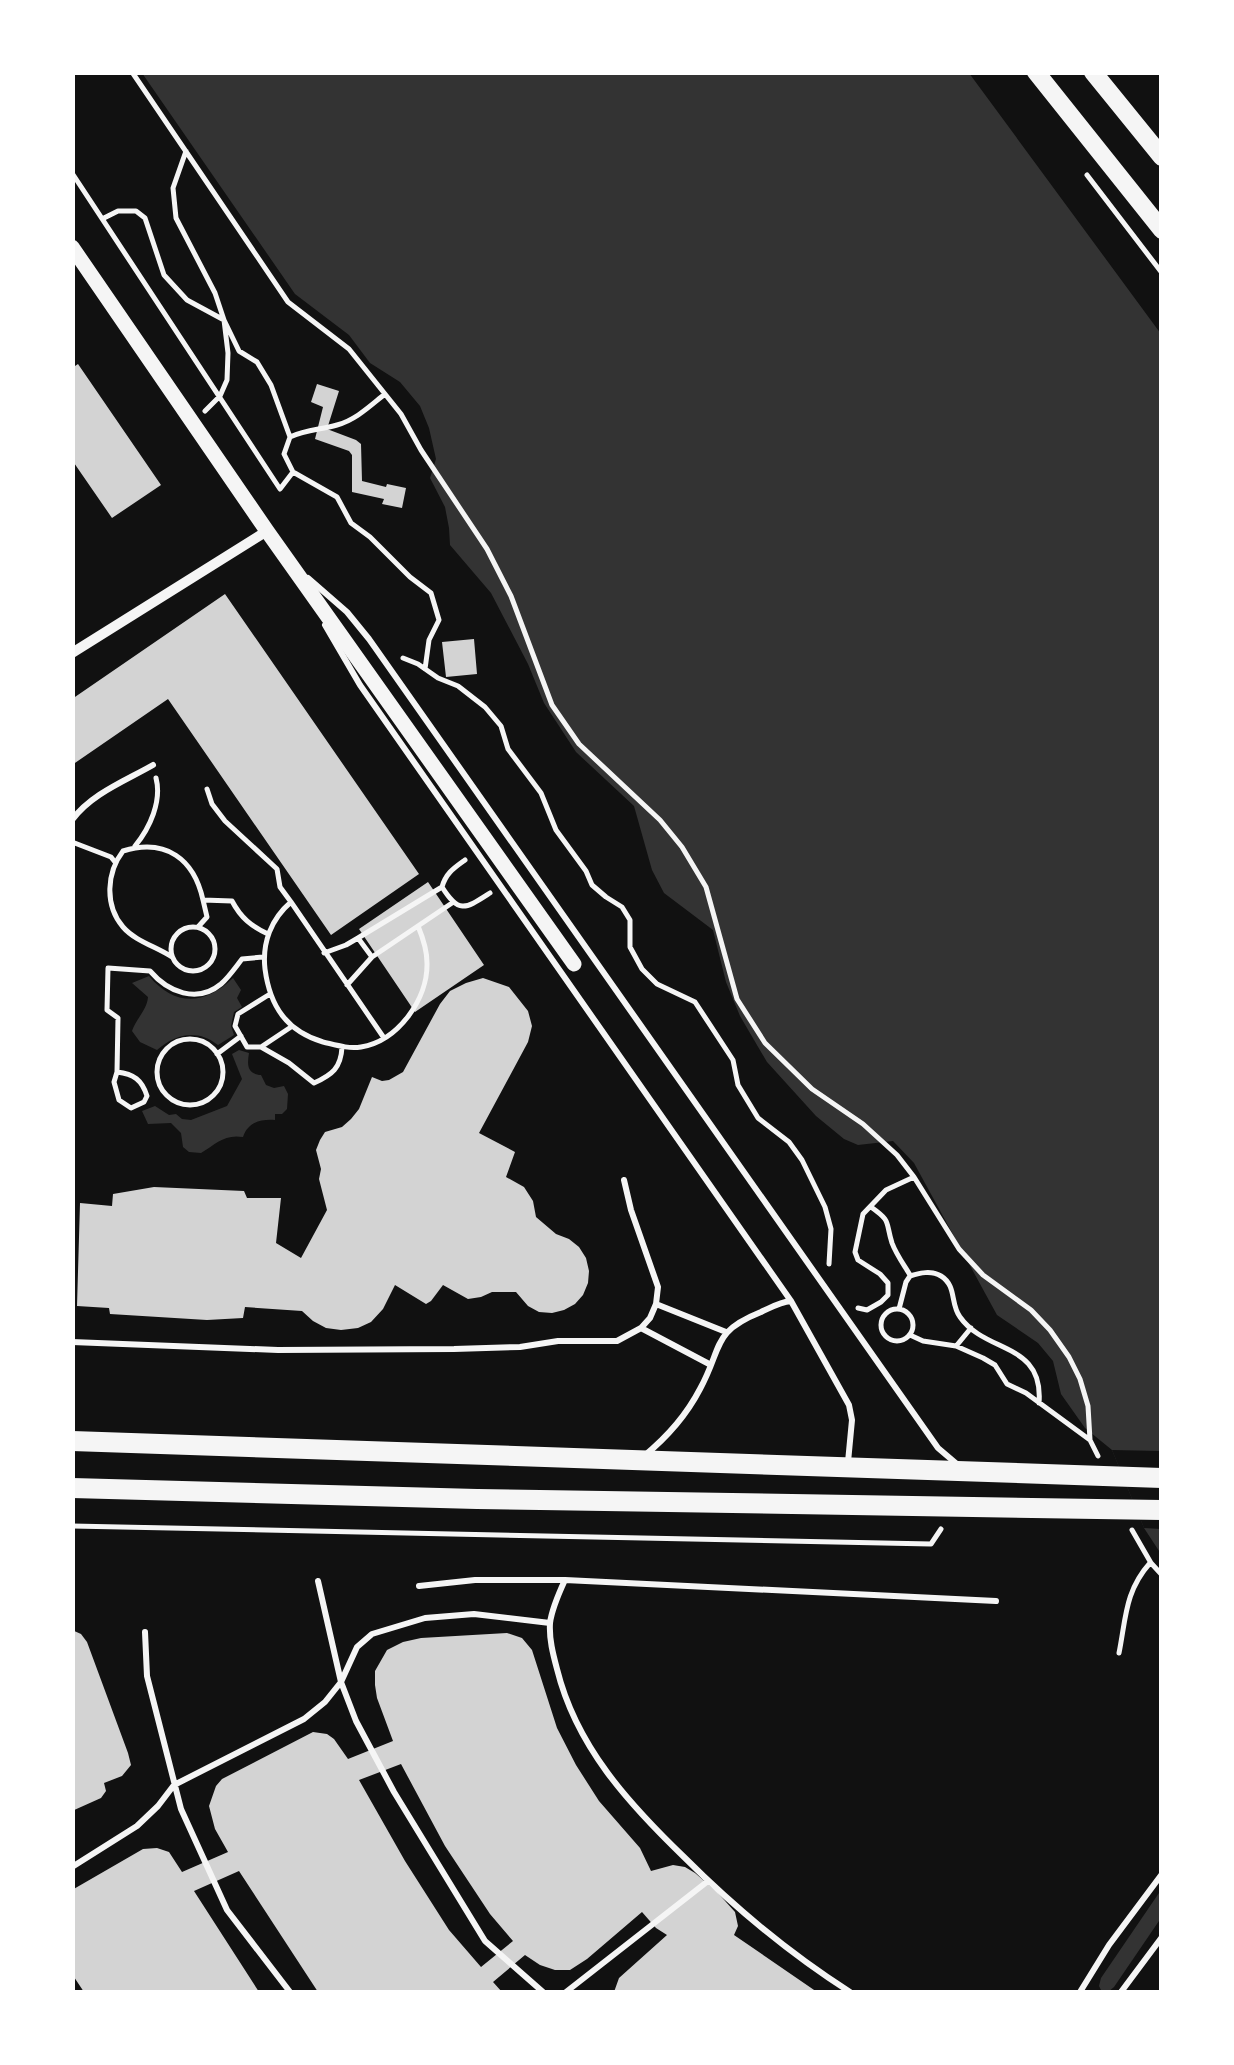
<svg xmlns="http://www.w3.org/2000/svg" width="1234" height="2065" font-family="Inter,sans-serif">
<style>
.water{fill:#333}
.pier{fill:#111}
.building{fill:#d3d3d3;fill-rule:evenodd}
.lines{fill:none;stroke-linecap:round;stroke-linejoin:round}
.path{stroke:#f5f5f5;stroke-width:5}
.service{stroke:#f5f5f5;stroke-width:6}
.minor{stroke:#f5f5f5;stroke-width:10}
.tertiary{stroke:#f5f5f5;stroke-width:15}
.secondary{stroke:#f5f5f5;stroke-width:18}
.trunk{stroke:#f5f5f5;stroke-width:20}
</style>
<rect width="100%" height="100%" fill="#111"/>
<path class="water" d="M142,73H969L1161,334V1554L1144,1528L1112,1450L1085,1428L1061,1394L1053,1361L1038,1343L997,1315L914,1163L893,1141L858,1145L844,1139L816,1116L767,1062L740,1016L726,982L713,930L664,893L652,870L634,806L576,752L544,703L528,664L491,593L450,545L449,528L445,507L430,478L436,459L429,428L420,406L400,382L370,363L349,335L295,294Z
M149,976C175,1007 205,1005 233,978L241,990L237,998L242,1007L234,1012L231,1026L234,1035L218,1045C198,1029 176,1033 157,1050L140,1042L132,1031C136,1019 147,1010 148,997L132,983Z
M239,1050L249,1053C247,1065 247,1074 261,1075L266,1085L274,1088L284,1086L288,1094L287,1109L282,1114H275V1120C261,1119 248,1122 243,1137C224,1134 216,1144 201,1153L189,1152L183,1147L181,1133L171,1123L148,1124L142,1111L155,1106L169,1115L176,1114L182,1119L191,1120L227,1106L242,1079L232,1054Z
M1161,1890V1918L1114,1987L1108,1992H1102L1099,1986L1101,1978Z"/>
<path class="pier" d="M1112,1450L1161,1451V1529L1144,1528Z"/>
<path class="building" d="M78,364L161,485L112,518L72,460V368Z
M317,384L339,391L327,429L356,440L361,444L362,481L386,487L387,484L406,488L402,508L382,504L384,499L352,492V455L349,451L315,439L323,407L311,402Z
M225,594L419,874L331,935L168,699L72,765V699Z
M474,639L477,674L446,677L442,642Z
M428,882L484,965L415,1012L359,929Z
M483,978L509,987L528,1011L532,1026L528,1042L479,1133L515,1152L506,1177L524,1187L533,1201L536,1217L556,1234L569,1239L579,1247L586,1258L589,1271L588,1283L583,1295L575,1304L564,1310L552,1313L539,1312L528,1306L516,1292H492L481,1297L468,1299L443,1285L431,1301L426,1304L395,1285L383,1309L371,1322L358,1328L341,1330L326,1328L313,1321L302,1311L245,1307L243,1318L207,1320L110,1314L109,1308L77,1306L80,1203L112,1206L113,1194L154,1187L244,1191L247,1198H281L276,1243L301,1258L327,1210L319,1179L321,1169L316,1150L320,1140L325,1132L342,1127L351,1119L359,1109L372,1077L382,1081L389,1080L403,1072L440,1004L450,991L466,983Z
M72,1630L81,1634L87,1642L128,1753L131,1765L122,1776L104,1783L106,1791L101,1798L72,1811Z
M507,1633L522,1638L532,1650L557,1728L576,1765L599,1801L640,1848L651,1871L673,1865L685,1867L695,1873L717,1892L735,1912L738,1926L734,1935L817,1992H614L619,1978L667,1935L656,1928L642,1912L587,1959L570,1970H555L540,1965L525,1955L493,1982L502,1992H318L239,1871L194,1891L259,1992H84L72,1974V1890L143,1849L157,1848L169,1852L182,1872L228,1852L215,1829L209,1806L216,1786L222,1779L313,1732L327,1734L334,1739L348,1759L393,1741L377,1698L375,1685V1671L387,1650L403,1642L421,1638ZM401,1764L445,1846L490,1914L513,1941L481,1967L449,1930L405,1861L359,1780Z"/>
<g class="lines">
<path class="path" d="M132,72L288,302L349,349L401,414L421,450L487,549L511,596L552,705L579,744L660,820L682,847L706,887L737,999L765,1043L812,1089L863,1124L897,1155L914,1177L959,1249L983,1275L1031,1310L1050,1330L1069,1357L1080,1379L1088,1406L1090,1440L1098,1456
M186,151L173,188L176,218L215,293L224,320L228,353L227,380L220,396L205,411
M72,173L280,489L293,472L284,454L290,437L271,385L257,362L239,351L224,320L187,300L164,275L145,218L136,211H118L104,218
M1087,175L1162,273
M290,437C307,429 320,430 337,425C356,420 371,405 385,394
M293,472L337,497L351,523L370,537L410,577L431,593L439,620L429,640L425,669
M403,658L418,664L438,678L458,686L485,707L501,726L508,749L541,793L556,830L586,871L592,885L606,897L622,907L630,920V947L642,969L657,984L695,1002L733,1060L738,1085L758,1118L789,1142L802,1160L825,1207L831,1229L829,1264
M207,789L212,804L225,821L277,869L280,887L291,902
M72,842L111,857L115,862
M135,846C150,828 162,801 156,778
M465,860C454,868 446,873 442,887C459,914 465,909 490,893
M442,887L358,938L372,957L452,903
M171 949a22 22 0 1 1 44 0a22 22 0 1 1-44 0Z
M198,927L207,917L203,900
M324,953L346,945L358,938
M172,957C157,947 135,941 123,927C104,905 107,872 123,851C166,838 194,859 203,900L232,901C241,918 251,926 268,934
M347,985L372,957
M270,994L238,1014L235,1026L247,1047H261L291,1027
M384,1038L291,902C271,919 262,943 265,969C270,1007 287,1031 323,1042C336,1045 348,1049 361,1047C398,1041 428,999 427,963C427,950 423,938 418,926
M157 1072a33 33 0 1 1 66 0a33 33 0 1 1-66 0Z
M261,1047L289,1063L314,1083C332,1075 341,1068 342,1047
M217,1054L241,1036
M117,1072L114,1082L119,1100L131,1108L144,1102L147,1096C142,1080 134,1074 117,1072L118,1018L107,1010L108,968L150,971C168,992 197,1004 221,984C229,977 235,968 242,959L263,957
M871,1207C892,1222 885,1221 892,1243C896,1254 904,1265 910,1275
M910,1276C920,1273 931,1270 941,1276C957,1286 950,1304 960,1317C986,1354 1044,1342 1039,1403
M858,1308L867,1310L881,1302L888,1295V1283L880,1274L858,1260L855,1252L863,1214L886,1190L914,1177
M881 1325a16 16 0 1 1 32 0a16 16 0 1 1-32 0Z
M899,1309L906,1282L910,1276
M910,1335L923,1341L956,1346L983,1358L995,1365L1007,1384L1026,1393L1090,1440
M957,1345L971,1328
M72,1526L931,1544L941,1529
M1132,1530L1151,1563L1162,1575
M1119,1653C1126,1618 1125,1591 1150,1563"/>
<path class="service" d="M308,578L347,612L369,639L938,1448L958,1465
M325,625L360,685L791,1301L849,1405L852,1420L848,1462
M72,820C91,794 125,781 153,765
M656,1304L726,1332
M641,1328L711,1365
M72,1342L278,1350L454,1349L520,1347L558,1341H617L641,1328L650,1318L656,1304L658,1287L631,1210L624,1180
M644,1456C666,1438 687,1414 700,1389C723,1347 711,1332 761,1312C772,1307 780,1302 791,1301
M565,1580C559,1593 552,1608 550,1623C549,1639 553,1654 557,1669C576,1746 628,1803 684,1857C735,1908 789,1953 850,1992
M318,1581L341,1682L356,1721L394,1792L485,1941L543,1992
M419,1586L475,1580H565L996,1601
M145,1632L147,1676L181,1809L227,1910L290,1992
M72,1867L137,1826L158,1806L174,1785L304,1719L325,1702L341,1682L357,1647L372,1634L425,1618L474,1614L550,1623
M566,1992L708,1881
M1080,1992L1109,1945L1162,1874
M1121,1992L1162,1937"/>
<path class="minor" d="M72,653L267,531"/>
<path class="tertiary" d="M72,247L267,531L574,964"/>
<path class="secondary" d="M1036,72L1162,230
M1093,72L1162,157"/>
<path class="trunk" d="M72,1441L1162,1478
M72,1488L477,1499L1162,1510"/>
</g>
<rect width="1234" height="2065" fill="none" stroke="#ffffff" stroke-width="150"/>
</svg>
